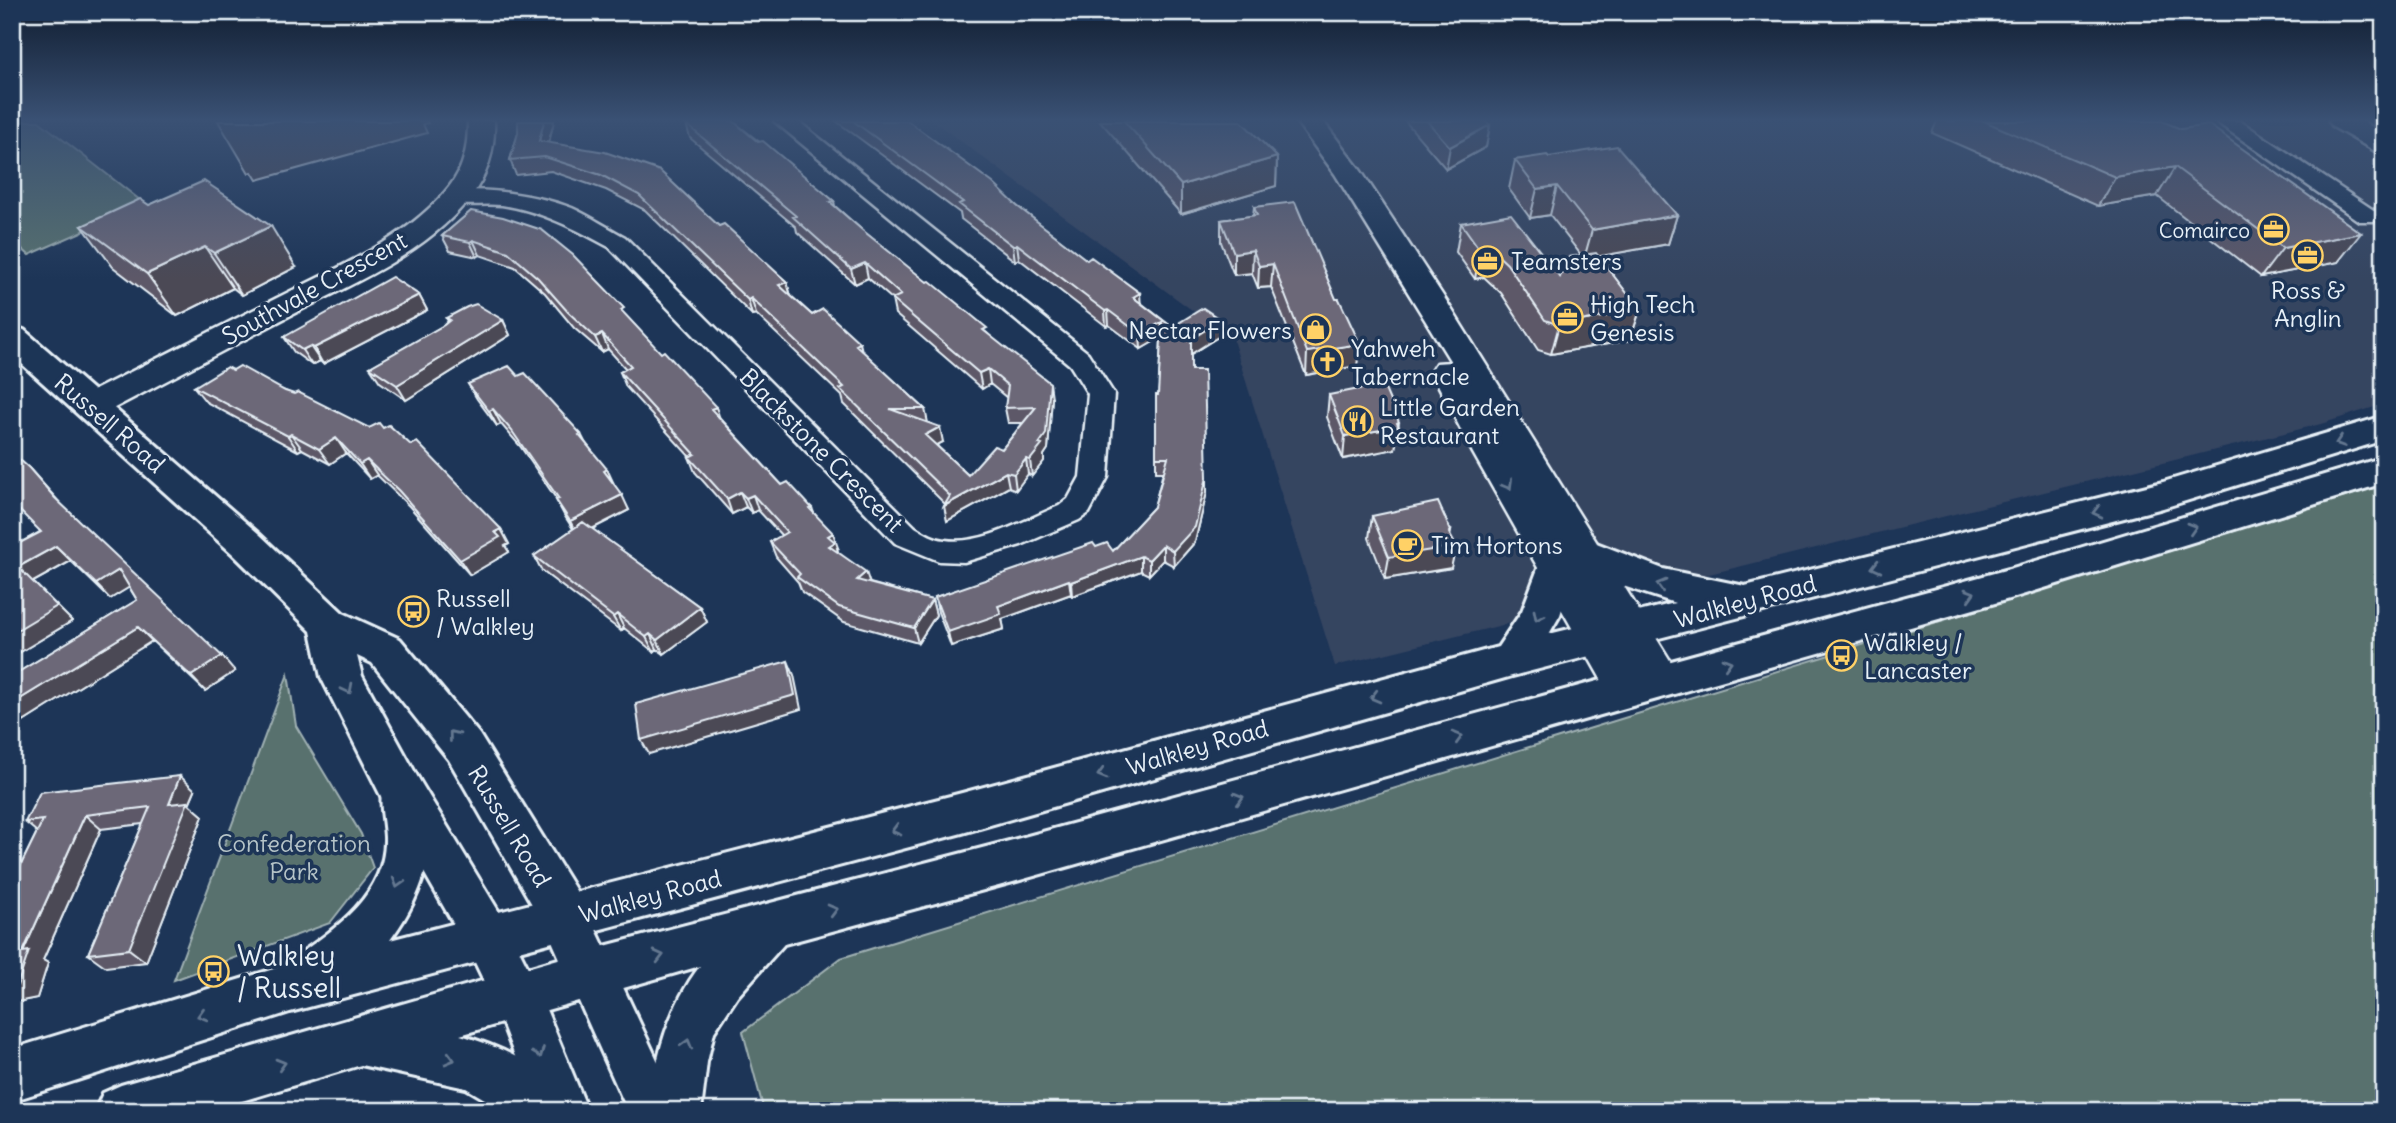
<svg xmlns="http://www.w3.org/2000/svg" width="2396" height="1123" font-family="Delius,sans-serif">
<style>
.built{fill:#354461}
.green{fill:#58716e;stroke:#a0b1b3;stroke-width:2}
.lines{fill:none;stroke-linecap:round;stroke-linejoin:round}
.minor-casing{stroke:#e8f1f8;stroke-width:5}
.tertiary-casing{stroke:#e8f1f8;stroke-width:5}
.secondary-casing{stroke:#e8f1f8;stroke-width:6}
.primary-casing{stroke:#e8f1f8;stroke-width:6}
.minor{fill:#1d3557;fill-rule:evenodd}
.tertiary{fill:#1d3557;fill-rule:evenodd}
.secondary{fill:#1d3557;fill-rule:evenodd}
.primary{fill:#1d3557;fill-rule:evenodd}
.wall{fill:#5d5967;stroke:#e8f1f8;stroke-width:2}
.shaded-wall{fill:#4c4854;stroke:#e8f1f8;stroke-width:2}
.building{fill:#6c6778;stroke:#e8f1f8;stroke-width:2}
.oneway{stroke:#64778f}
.labels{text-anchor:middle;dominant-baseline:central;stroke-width:7;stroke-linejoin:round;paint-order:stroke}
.far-poi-label{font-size:21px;fill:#e8f1f8;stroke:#1d3557;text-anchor:end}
.poi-label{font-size:24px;fill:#e8f1f8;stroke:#1d3557;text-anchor:start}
.street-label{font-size:24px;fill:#e8f1f8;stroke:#1d3557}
.park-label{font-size:24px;fill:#b6c4c8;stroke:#1d3557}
.near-poi-label{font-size:28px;fill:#e8f1f8;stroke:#1d3557;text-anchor:start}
</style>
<rect width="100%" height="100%" fill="#1d3557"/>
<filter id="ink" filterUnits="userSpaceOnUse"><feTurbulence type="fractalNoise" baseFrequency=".0143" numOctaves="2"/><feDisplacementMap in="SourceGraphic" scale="14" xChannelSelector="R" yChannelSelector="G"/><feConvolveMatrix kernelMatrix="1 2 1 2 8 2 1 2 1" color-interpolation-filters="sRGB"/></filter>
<g filter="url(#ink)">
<path class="built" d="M933,121H2384V404L2321,424L1335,666L1233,340Z"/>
<path class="green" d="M12,121H39L145,204L29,255L12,240Z
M2384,485V1111H764L743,1032L841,958Z
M288,674L296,726L361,834L373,868L330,923L174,980Z"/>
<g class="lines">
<defs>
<path id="minor" d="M774,121H798L1088,353L1114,394L1108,477L1089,513L1079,520L1021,545L964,562L939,561L895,543L609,247C574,228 541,211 502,205C484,203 465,207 447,203L444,198L447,193C479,185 541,196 572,208C590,216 608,228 625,237L915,527C925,533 934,539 945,540C982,546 1026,519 1059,506L1068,499L1080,477L1088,394L1070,365Z
M2215,121H2240L2375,211L2379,216L2375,221H2359Z"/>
<path id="tertiary" d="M468,121H494C495,149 489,173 471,196C428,253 353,283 291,315C228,348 166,381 103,414L91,417L79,414L74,406L79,398C145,365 210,332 275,299C334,269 407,240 449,187C465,167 468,145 468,121Z
M1296,121H1323L1361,171L1447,302L1676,670L1682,681L1676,692L1662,697L1647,691L1642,702L1628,706L1614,702L1473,453L1431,371L1436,363L1451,362L1335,174Z
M2329,121H2362L2384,134V153L2375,151L2333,127Z"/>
<path id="secondary" d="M12,326L24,330L259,534L343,613L400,639L479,734L583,902L681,1111H628L549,934L449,760L372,663L357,656L362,676L418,778L505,922L533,978L588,1111H536L495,1004L471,954L386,806L321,677L311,631L233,554L12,355Z"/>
<path id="primary" d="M2384,416V440L2163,508L1512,676L962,833L290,1012L12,1101V1049L290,964L293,958C335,930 387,894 385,837C384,816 377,798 386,778L402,773L418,778C444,834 425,894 390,940L962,793L1498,647L1522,611L1542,558L1556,553L1565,556L1562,551L1567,541L1581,537L1663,569L1745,586L2163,482ZM1573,564L1623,586L1675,603L1549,634L1560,615L1575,568Z
M2384,457V483L2009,599L1013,882L784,944L737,997L714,1032L707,1062L701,1111H649C656,1057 667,1010 700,966L460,1035C501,1047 554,1069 571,1111H505L466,1088L361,1065L209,1111H95L103,1093L121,1085L593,949L1013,840L2009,569Z"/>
</defs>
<use href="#minor" class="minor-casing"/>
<use href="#tertiary" class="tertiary-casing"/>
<use href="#secondary" class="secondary-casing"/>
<use href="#primary" class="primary-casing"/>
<use href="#minor" class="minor"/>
<use href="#tertiary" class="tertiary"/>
<use href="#secondary" class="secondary"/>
<use href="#primary" class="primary"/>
</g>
<path class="wall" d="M518,121H554L549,143L719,226L787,282L791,296L812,315L860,343L862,351L925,409L928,423L943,442L936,445L968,475L1002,449L1023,423H1008L1005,408L1007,398L990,384L982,389L895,314L892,299L868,278L855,284L797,232L796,227L690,138L686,124L689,122L688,121H733L834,201L835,206L861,229L987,333L1052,398L1048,449L1044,455V461L1032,476L1028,474L1016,490L1009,487L947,521L945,504L844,404L842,396L756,314L752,315L645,210L606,190L551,171L516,175L510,160L518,133Z
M836,121H908L1172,327L1221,335L1191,354V370L1207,492L1195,542L1174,566L1163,560L1149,575L1141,571L1072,596L1071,594L1002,619L1004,629L951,646L938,612L935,597L1096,547L1113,551L1154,507L1163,472H1156V457L1161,337L1141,349L1109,325L1106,326L1019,259L1015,261L961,219L960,213Z
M1100,121H1241L1277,157L1276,186L1181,214Z
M1405,121H1486L1490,125L1486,147L1446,169Z
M1937,121H2162L2338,262L2261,277L2157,196L2098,206L1932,133Z
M1549,157L1677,215L1668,244L1598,256L1640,310L1630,340L1551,354L1538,350L1501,293L1484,277L1475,279L1456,252L1461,223L1560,277L1581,255L1550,215L1530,218L1509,189L1515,160Z
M149,205L296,267L242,295L233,288L177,316L113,267L82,226Z
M1254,207L1357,366L1306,375L1271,287L1258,288L1252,273L1234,275L1221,242V220L1253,216Z
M471,211L628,318L782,485L812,508L814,513L838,548H837L838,552L870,583L932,600L936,615L918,643L844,622L802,592L798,582L776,557L770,542L782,536L758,510L752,513L746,507L732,514L695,472L689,457H690L626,387L620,372L626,369L608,349L602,352L574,328L545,293L515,267L480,255L477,257L450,251L442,236Z
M419,295L427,310L323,364L320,361L312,365L294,352L284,337Z
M446,318L503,320L510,335L406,400L380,382L370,367L444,325L448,321Z
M233,370L285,391L369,428H383L501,529L509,544L505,546L509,552L470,575L409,506L377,475L370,479L346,453L330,464L302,449L298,451L206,402L194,387Z
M518,376L581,434L585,442L614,484L629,510L592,529L700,607L707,622L664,654L657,649L654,652L624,628L621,631L542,571L534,556L573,529L564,515L556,500H557L520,446L501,424L497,426L477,399L468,384Z
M1329,395L1399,422L1395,449L1343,459L1327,417Z
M17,460L29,468L61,504L235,671L205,691L152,641L12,729V676L137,600L129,587L110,599L71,561L33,582L72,621L12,657V547L40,532Z
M1372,516L1451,531L1450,535L1451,568L1385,579L1369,538Z
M195,790L189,804L203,816L146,962L106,967L88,954L143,824L101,829L43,960L48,963L37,998L12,1003V883L37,832L25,822Z"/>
<path class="shaded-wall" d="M218,121H427L428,123L423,124L427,133L257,180L252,172L249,173Z
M544,121H554L545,156L539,141Z
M1490,125L1486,147L1446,169L1450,147Z
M1277,157L1276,186L1181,214V185Z
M2175,167L2157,196L2098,206L2115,177Z
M1557,186L1550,215L1530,218L1537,189Z
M1677,215L1668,244L1584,259L1592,230Z
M271,226L296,267L242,295L214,253Z
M2361,233L2338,262L2261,277L2283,248Z
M473,240L480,255L477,257L470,242Z
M1017,244L1019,259L1015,261L1013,246Z
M205,247L233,288L177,316L147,274Z
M1490,248L1484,277L1475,279L1480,250Z
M1253,250L1252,273L1234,275V253Z
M865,263L868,278L855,284L851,269Z
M1273,264L1271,287L1258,288L1259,266Z
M787,282L791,297L779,285Z
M1140,293L1141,308L1133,297Z
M419,295L427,310L323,364L314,348Z
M751,298L756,314L752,315L748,300Z
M1108,310L1109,325L1106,326L1105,311Z
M1640,310L1630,340L1551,354L1559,325Z
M503,320L510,335L406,400L397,385Z
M1221,320V335L1191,354V339Z
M1162,322V337L1141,349L1140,334Z
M602,334L608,349L602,352L595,337Z
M1360,344L1357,366L1306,375L1307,352Z
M310,346L320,361L312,365L302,350Z
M988,369L990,384L982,389L979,373Z
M1050,383L1052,398L1048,449L1044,455V461L1032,476L1030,460L1039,444Z
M716,407L721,422L711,409Z
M493,409L501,424L497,426L489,411Z
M940,427L943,442L928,450L925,435Z
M1399,427L1395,449L1343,459L1345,436Z
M291,434L302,449L298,451L288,436Z
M336,438L346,453L330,464L319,449Z
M1026,459L1028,474L1016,490L1014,474Z
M367,460L377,475L370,479L360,464Z
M607,469L614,484L604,471Z
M1006,472L1009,487L947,521L944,506Z
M1207,477V492L1195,542L1174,566L1173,551Z
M740,492L746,507L732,514L727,499Z
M622,495L629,510L578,536L570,521Z
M753,495L758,510L752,513L746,498Z
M501,529L509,544L505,546L509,552L470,575L460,560Z
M1451,531L1448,547L1456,546L1451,568L1385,579L1389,557L1449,533Z
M833,533L838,548H837L839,557L829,546L828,536Z
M1163,545V560L1149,575V560Z
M56,546L71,561L33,582L72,621L12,657V633L18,567Z
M1141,556V571L1072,596L1071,582Z
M119,570L133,585L110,599L96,584Z
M866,572L871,587L857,580Z
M1069,580L1071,594L1002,619L1004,629L951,646L948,632L998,606Z
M932,600L936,615L918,643L914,628Z
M700,607L707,622L664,654L657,640Z
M617,614L624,628L621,631L613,617Z
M138,627L152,641L12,729V704Z
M650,634L657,649L654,652L646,637Z
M222,656L235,671L205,691L191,676Z
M788,661L794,675L801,709L649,754L641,740Z
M180,776L195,790L189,804L203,816L146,962L129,949L169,804Z
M85,815L101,829L43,960L48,963L37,998L12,1003V987L23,952Z"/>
<path class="building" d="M518,121H544L539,141L605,152L660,171L719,226L724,224L787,282L779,285L812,315L823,309L860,343L856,345L925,409H890L940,427L925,435L968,475L994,446L1002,449L1036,407L1005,408L1008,386L988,369L979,373L892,299L901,295L865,263L851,269L793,217L796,216L686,124L692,121H733L758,142L763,141L834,201L830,202L861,229L927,282L930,281L987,328L983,330L1050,383L1046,434L1039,444L1042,445L1030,460L1026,459L1014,474L1006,472L944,506L950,496L840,389L844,387L751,298L748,300L639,195L601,175L545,157L510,160L518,133Z
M853,121H908L993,183L1017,206L1087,260L1091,257L1140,293L1133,297L1172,327L1203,308L1221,320L1191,339V370H1204L1207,477L1195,527L1173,551L1163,545L1149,560L1141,556L1071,582L1069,580L998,606L1001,614L948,632L935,597L1093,543L1096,547L1107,543L1113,551L1154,507L1168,457H1156V395H1158L1162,322L1140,334L1108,310L1105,311L1017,244L1013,246L959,204L963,202Z
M1124,121H1241L1277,157L1181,185Z
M1427,121H1486L1490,125L1450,147Z
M1984,121H2162L2181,129L2209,125L2361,233L2283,248L2175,167L2115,177Z
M1617,146L1677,215L1592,230L1557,186L1537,189L1515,160L1547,155L1549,157Z
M204,181L271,226L214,253L205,247L147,274L82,226L136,201L140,199L149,205Z
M1295,202L1336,299H1339L1360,344L1307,352L1273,264L1259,266L1253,250L1234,253L1221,220L1257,215L1254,207Z
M471,211L503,217L542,230L573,255L624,308L621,310L661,353L664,351L716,407L711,409L782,485L788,482L812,508L810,509L833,533L828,536L835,542L829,546L866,572L857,580L932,600L914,628L839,607L797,577L800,574L770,542L787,532L753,495L746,498L740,492L727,499L689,457L695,454L620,372L631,366L602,334L595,337L568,312L538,278L508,252L473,240L470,242L442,236Z
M1511,214L1560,277L1569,257L1596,253L1640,310L1559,325L1545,320L1507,264L1490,248L1480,250L1461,223Z
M392,277L419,295L314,348L310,346L302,350L284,337Z
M476,304L503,320L397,385L370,367L444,325L450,320L446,318L467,307Z
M240,366L285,391L294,394L298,392L369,428L379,423L383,428L389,425L411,445L417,442L501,529L495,532L500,537L460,560L399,491L367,460L360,464L336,438L319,449L291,434L288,436L194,387L227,367L233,370Z
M509,366L518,376L525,373L581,434L579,435L607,469L604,471L622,495L570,521L556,500L559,499L512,431L493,409L489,411L468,384Z
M1379,385L1380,388L1384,387L1399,422L1397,423L1399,427L1345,436L1329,395Z
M12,456L17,460L19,459L29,468L55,498L222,656L191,676L138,627L12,704V676L137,600L119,570L96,584L56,546L18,567L57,606L12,633V547L41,532L12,503Z
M1438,502L1451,531L1449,533L1456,546L1389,557L1372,516Z
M583,522L700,607L657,640L650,634L646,637L617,614L613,617L534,556Z
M788,661L795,695L641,740L636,704Z
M180,776L169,804L188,802L129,949L88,954L150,807L85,815L23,952L29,951L17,986L12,987V883L43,820L25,822L40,792Z"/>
<defs><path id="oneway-chevron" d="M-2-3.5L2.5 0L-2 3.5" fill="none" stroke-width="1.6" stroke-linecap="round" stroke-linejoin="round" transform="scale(1.75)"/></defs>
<g class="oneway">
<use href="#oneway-chevron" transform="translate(2340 442) rotate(162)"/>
<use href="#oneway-chevron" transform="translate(1508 485) rotate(60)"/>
<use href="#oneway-chevron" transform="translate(2097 512) rotate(166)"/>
<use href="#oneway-chevron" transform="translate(2192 528) rotate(-17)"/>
<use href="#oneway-chevron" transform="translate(1876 567) rotate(166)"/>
<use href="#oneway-chevron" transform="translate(1661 585) rotate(-164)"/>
<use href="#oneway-chevron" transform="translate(1970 594) rotate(-16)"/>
<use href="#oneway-chevron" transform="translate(1538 616) rotate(116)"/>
<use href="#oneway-chevron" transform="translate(1727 663) rotate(-16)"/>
<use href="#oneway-chevron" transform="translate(348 689) rotate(63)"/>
<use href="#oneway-chevron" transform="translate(1375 697) rotate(165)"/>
<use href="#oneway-chevron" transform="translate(453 735) rotate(-129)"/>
<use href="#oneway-chevron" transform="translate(1458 737) rotate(-16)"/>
<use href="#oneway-chevron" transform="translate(1102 774) rotate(164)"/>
<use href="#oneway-chevron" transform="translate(1239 798) rotate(-16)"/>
<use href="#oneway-chevron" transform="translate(896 830) rotate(165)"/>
<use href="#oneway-chevron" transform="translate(398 883) rotate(107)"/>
<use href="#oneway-chevron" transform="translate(833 910) rotate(-15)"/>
<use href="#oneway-chevron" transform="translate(659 956) rotate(-14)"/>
<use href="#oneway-chevron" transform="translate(202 1015) rotate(163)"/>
<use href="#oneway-chevron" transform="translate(687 1044) rotate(-74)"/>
<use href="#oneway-chevron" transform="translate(539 1053) rotate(69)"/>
<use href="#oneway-chevron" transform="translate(450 1059) rotate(15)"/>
<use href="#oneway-chevron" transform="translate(281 1064) rotate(-16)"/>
</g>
</g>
<linearGradient id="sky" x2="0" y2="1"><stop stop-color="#101d30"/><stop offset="0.43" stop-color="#3a5174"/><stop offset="1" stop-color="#3a5174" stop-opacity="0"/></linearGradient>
<rect width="2396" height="279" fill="url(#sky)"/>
<defs>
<symbol id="office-ring" viewBox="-11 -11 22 22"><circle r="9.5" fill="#1d3557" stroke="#ffd166" stroke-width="1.5"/><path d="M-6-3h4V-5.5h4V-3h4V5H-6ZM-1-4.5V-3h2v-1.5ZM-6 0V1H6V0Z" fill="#ffd166"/></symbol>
<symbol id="shop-ring" viewBox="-11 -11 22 22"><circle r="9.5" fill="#1d3557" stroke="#ffd166" stroke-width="1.5"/><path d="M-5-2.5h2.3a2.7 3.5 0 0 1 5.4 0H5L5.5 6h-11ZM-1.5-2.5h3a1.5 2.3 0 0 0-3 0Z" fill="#ffd166"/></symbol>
<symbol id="church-ring" viewBox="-11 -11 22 22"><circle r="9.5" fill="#1d3557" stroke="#ffd166" stroke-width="1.5"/><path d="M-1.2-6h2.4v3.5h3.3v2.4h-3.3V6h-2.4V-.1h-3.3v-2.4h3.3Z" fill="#ffd166"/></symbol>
<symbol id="restaurant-ring" viewBox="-11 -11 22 22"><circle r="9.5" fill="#1d3557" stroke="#ffd166" stroke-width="1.5"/><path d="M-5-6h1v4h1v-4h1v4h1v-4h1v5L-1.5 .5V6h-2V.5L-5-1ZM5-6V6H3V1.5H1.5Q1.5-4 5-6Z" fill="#ffd166"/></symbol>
<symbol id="cafe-ring" viewBox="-11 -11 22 22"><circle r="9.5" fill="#1d3557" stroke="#ffd166" stroke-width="1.5"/><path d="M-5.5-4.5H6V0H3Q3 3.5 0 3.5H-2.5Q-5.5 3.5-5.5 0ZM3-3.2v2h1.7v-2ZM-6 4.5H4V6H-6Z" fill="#ffd166"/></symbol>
<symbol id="bus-ring" viewBox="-11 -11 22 22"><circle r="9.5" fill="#1d3557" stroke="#ffd166" stroke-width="1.5"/><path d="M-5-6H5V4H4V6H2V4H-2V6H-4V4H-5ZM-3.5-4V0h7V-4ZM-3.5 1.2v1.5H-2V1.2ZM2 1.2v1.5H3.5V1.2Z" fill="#ffd166"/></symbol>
</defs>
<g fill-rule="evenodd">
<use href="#office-ring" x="2256" y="212" width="35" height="35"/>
<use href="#office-ring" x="2290" y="238" width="35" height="35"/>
<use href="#office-ring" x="1470" y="244" width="35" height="35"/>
<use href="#office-ring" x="1550" y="300" width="35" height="35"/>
<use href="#shop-ring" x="1298" y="312" width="35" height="35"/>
<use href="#church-ring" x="1310" y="344" width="35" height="35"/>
<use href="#restaurant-ring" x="1340" y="404" width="35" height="35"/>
<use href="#cafe-ring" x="1390" y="528" width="35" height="35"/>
<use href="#bus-ring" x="396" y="594" width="35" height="35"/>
<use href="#bus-ring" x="1824" y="638" width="35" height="35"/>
<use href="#bus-ring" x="196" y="954" width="35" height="35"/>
</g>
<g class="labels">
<g class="far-poi-label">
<text x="2250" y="230">Comairco</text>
</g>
<g class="poi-label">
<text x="1511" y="261">Teamsters</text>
<text x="2308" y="290" text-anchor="middle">Ross &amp;<tspan x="2308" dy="28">Anglin</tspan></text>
<text x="1590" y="304">High Tech<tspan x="1590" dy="28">Genesis</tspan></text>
<text x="1292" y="330" text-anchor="end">Nectar Flowers</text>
<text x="1351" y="348">Yahweh<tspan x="1351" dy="28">Tabernacle</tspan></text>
<text x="1380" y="407">Little Garden<tspan x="1380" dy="28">Restaurant</tspan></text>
<text x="1431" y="545">Tim Hortons</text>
<text x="436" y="598">Russell<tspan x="436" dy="28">/ Walkley</tspan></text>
<text x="1864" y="642">Walkley /<tspan x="1864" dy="28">Lancaster</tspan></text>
</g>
<g class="street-label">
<text transform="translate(314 288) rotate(-29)">Southvale Crescent</text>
<text transform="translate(110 423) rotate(41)">Russell Road</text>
<text transform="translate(822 450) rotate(45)">Blackstone Crescent</text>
<text transform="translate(1745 601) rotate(-15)">Walkley Road</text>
<text transform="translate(1197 747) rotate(-16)">Walkley Road</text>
<text transform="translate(510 826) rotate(59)">Russell Road</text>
<text transform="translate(650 896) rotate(-15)">Walkley Road</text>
</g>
<g class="park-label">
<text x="294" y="843">Confederation<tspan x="294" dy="28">Park</tspan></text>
</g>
<g class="near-poi-label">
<text x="237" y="956">Walkley<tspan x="237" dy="32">/ Russell</tspan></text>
</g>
</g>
<rect width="2396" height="1123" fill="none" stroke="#1d3557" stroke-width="42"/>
<rect x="21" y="21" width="2354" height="1081" fill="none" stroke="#e8f1f8" stroke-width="2.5" filter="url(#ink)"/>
</svg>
